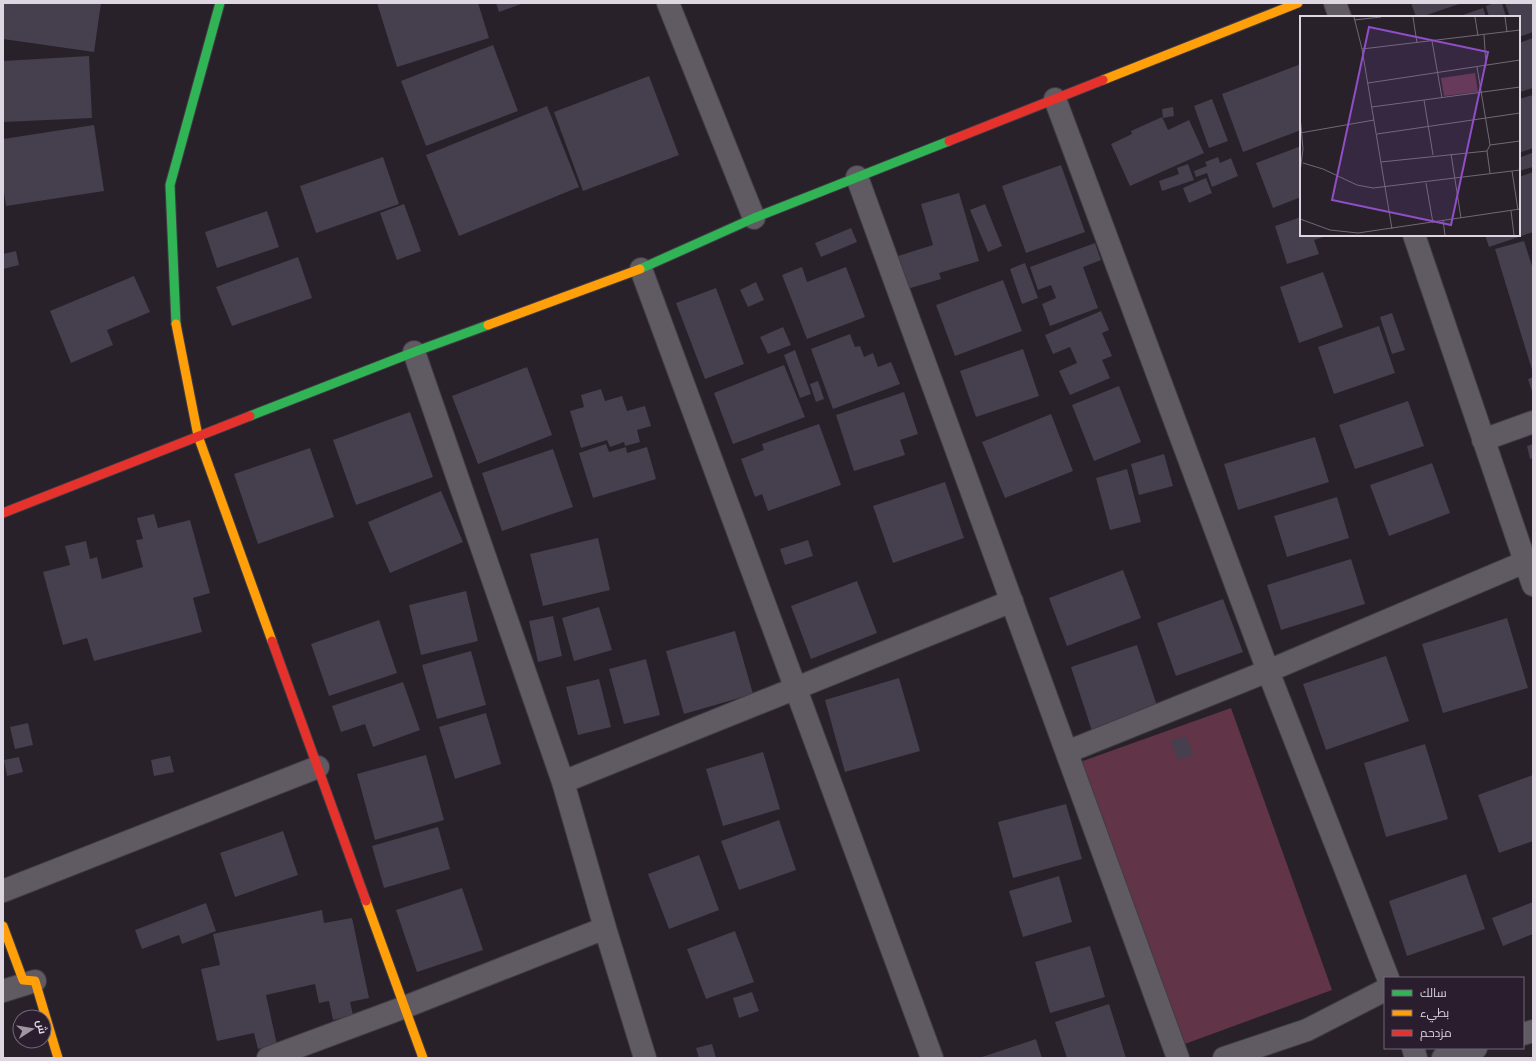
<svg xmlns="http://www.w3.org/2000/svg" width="1536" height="1061" font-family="Overpass,Cairo,sans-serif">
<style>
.green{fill:#613547}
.building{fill:#453f4e}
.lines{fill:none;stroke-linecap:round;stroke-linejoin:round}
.street-casing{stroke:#413c44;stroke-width:24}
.fast-casing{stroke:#413c44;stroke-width:11}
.slow-casing{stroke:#413c44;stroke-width:11}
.jam-casing{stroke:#413c44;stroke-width:11}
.street{stroke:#605b63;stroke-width:22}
.fast{stroke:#30b455;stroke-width:9}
.slow{stroke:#ff9f0a;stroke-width:9}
.jam{stroke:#e5322d;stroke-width:9}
.inset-road{fill:none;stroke:#716a74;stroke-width:1}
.view{fill:#8f4ec6;fill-opacity:0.15;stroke:#8f4ec6;stroke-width:2}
.inset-edge{fill:none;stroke:#ded7e2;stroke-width:2}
</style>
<rect width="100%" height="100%" fill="#28212a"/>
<path class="green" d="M1231,708L1332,990L1182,1045L1080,762Z"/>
<path class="building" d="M3,3H101L94,52L3,39Z
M377,3H478L489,38L397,67Z
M496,3H524L499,12Z
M1411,3H1462L1421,17H1416Z
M1494,3H1502L1506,17H1489L1486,6Z
M1505,3H1533V32L1519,37V17H1510Z
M1483,8L1486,17H1457Z
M1533,38V88L1520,92L1519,88V43Z
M493,45L518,111L426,146L401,81Z
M89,56L92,118L3,122V61Z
M1301,64V130L1243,152L1222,94Z
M649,76L679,155L583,191L554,112Z
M1533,95V148L1519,153V99Z
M1212,99L1228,141L1209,148L1194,106Z
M547,106L579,187L459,236L426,155Z
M1173,107L1174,116L1163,118L1162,109Z
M1162,117L1168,130L1189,120L1204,153L1130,186L1111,144L1132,134L1131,131Z
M94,125L104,191L6,206L3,185V139Z
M1301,146V197L1273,208L1256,163Z
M1532,153L1533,167L1519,171V158Z
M383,157L399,204L316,233L300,186Z
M1218,157L1220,163L1231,158L1238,176L1212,187L1207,173L1196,177L1194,171L1207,166L1205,162Z
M1188,164L1194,180L1162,191L1159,181L1179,174L1177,168Z
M1061,165L1085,232L1026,253L1002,186Z
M1533,172V232L1489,247L1485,235H1519V177Z
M1206,178L1212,193L1189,203L1183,188Z
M959,193L979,261L939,273L941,279L907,289L898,256L933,245L921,204Z
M404,204L421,251L397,260L380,213Z
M985,204L1002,246L988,252L970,210Z
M267,211L279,247L217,268L205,232Z
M1301,217V235H1330L1314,240L1319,254L1287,264L1275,226Z
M851,228L857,242L821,257L815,243Z
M1524,241L1533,269V373L1495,249Z
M1095,243L1101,260L1083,267L1098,308L1050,326L1042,304L1056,298L1051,285L1038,290L1030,267Z
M16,251L19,265L3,269V254Z
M298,257L312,298L232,326L216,287Z
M1025,263L1038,298L1022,304L1010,269Z
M802,267L807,282L846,267L865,317L807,339L782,275Z
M1323,272L1343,327L1299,343L1280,287Z
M134,276L150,312L107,330L113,345L71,363L50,311Z
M1003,280L1022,331L955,356L936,305Z
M756,282L764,300L748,307L740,290Z
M716,288L744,364L705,379L676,303Z
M1101,311L1109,330L1102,333L1112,356L1102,360L1110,378L1070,395L1059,371L1077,363L1070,347L1053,354L1045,335Z
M1392,313L1405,350L1392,354L1380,317Z
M1379,326L1395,373L1334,394L1318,347Z
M783,327L791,345L768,354L760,337Z
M850,334L855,347L860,346L864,357L873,353L878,367L891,362L900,384L833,409L811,349Z
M1023,349L1039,396L976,417L960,371Z
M795,350L811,394L800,398L784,355Z
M784,365L805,417L733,444L714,393Z
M527,367L552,435L478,464L452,396Z
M1533,377V395L1528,379Z
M818,381L824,399L816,402L810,384Z
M1119,386L1141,442L1094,461L1072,405Z
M601,389L605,401L622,396L627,411L645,406L651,426L637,430L640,442L625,446L624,442L610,447L607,440L581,448L570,411L584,407L581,395Z
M904,392L918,434L900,440L905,455L854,471L836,415Z
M1408,401L1424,446L1355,469L1339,425Z
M410,412L433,477L356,505L333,440Z
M1051,414L1073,471L1005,498L982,442Z
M819,424L841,485L768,511L762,494L755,497L741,459L764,450L762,444Z
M1315,437L1329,482L1238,510L1224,464Z
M606,444L609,452L626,447L627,453L647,447L656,479L593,498L579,453Z
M1533,444V458L1530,459L1527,446Z
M310,448L334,517L258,544L234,474Z
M553,449L573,507L502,531L482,473Z
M1164,454L1173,486L1139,495L1131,464Z
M1432,463L1450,513L1389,536L1370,485Z
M1127,469L1141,522L1110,530L1096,478Z
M945,482L964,538L893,563L873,506Z
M441,491L463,542L390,573L368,522Z
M1337,497L1349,538L1287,557L1274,516Z
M154,514L158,528L190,520L210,593L193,598L202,632L94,661L87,638L63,645L43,572L70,565L65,546L86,541L90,559L97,557L102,579L143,567L136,540L143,539L137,518Z
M598,538L610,590L543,606L530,554Z
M808,540L813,556L785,565L780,549Z
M1351,559L1365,604L1281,630L1267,585Z
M1123,570L1141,618L1067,646L1049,598Z
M857,581L877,633L811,659L791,606Z
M466,591L478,641L421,655L409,605Z
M1223,599L1243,652L1176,676L1157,623Z
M599,607L612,650L574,661L562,618Z
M553,616L562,656L538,662L529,621Z
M1507,618L1528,688L1443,713L1422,644Z
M379,620L397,673L329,696L311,644Z
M735,631L753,694L684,714L666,651Z
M1137,645L1158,709L1092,731L1071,667Z
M471,651L486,705L437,719L422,665Z
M1386,656L1409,721L1326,750L1303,684Z
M646,659L660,715L624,724L609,669Z
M899,678L920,751L845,772L825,700Z
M599,679L611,727L578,735L566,687Z
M403,682L420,730L373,747L365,724L341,732L332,706Z
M486,713L501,764L455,779L439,727Z
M28,723L33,745L15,749L10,727Z
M1186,736L1193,755L1178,760L1171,741Z
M1425,744L1448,819L1386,837L1364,763Z
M763,752L780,809L723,826L706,769Z
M426,755L444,820L375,840L357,774Z
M170,756L174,772L154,776L151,760Z
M19,757L23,772L7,776L4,760Z
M1533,775V841L1499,853L1478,795Z
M1066,804L1082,859L1013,878L998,822Z
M779,820L796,870L739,890L721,841Z
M438,827L450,869L384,888L372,846Z
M283,831L298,875L235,897L220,853Z
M699,855L719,910L669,929L648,874Z
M1466,874L1485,929L1407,956L1389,901Z
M1059,876L1072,922L1023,937L1009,891Z
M462,888L483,950L417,972L396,910Z
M1533,902V934L1503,946L1492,918Z
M206,903L216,931L182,944L179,935L142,949L135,930Z
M322,910L324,923L352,918L369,998L350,1002L353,1015L333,1020L329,1001L319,1003L315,984L266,995L277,1045L258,1049L254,1033L217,1041L201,969L220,965L213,934Z
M735,931L754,982L706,999L687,949Z
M1090,946L1105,997L1050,1013L1035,962Z
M752,992L759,1011L739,1018L733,998Z
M1109,1004L1126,1058H1067L1055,1022Z
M1036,1039L1042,1058H979Z
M712,1044L716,1058H699L696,1048Z"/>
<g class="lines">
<defs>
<path id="street" d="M668,3L754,218
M1335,3L1340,17
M1055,99L1268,671L1388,978
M857,177L1178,1058
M1414,235L1533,585
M641,269L932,1058
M414,352L563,782L605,928L645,1058
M1483,440L1533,422
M1067,752L1268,671L1525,562
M563,782L1012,601
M3,891L318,767
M3,991L35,981
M1523,1034L1533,1031
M1413,1048L1416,1058
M268,1058L405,1007L605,928
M1224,1058L1307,1030L1385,990
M1443,1058L1476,1048"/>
<path id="fast" d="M640,269L754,218L949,141
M176,324L170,185L220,3
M250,416L414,352L488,325"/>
<path id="slow" d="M1103,80L1298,3
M176,324L198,436L272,641
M488,325L640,269
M366,901L423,1058
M3,926L23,980L35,981L58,1058"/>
<path id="jam" d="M949,141L1103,80
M3,513L250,416
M272,641L366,901"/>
</defs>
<use href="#street" class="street-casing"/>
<use href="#fast" class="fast-casing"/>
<use href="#slow" class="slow-casing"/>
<use href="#jam" class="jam-casing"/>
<use href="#street" class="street"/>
<use href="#fast" class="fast"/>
<use href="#slow" class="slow"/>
<use href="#jam" class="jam"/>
</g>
<g transform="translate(1300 16)">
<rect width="220" height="220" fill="#28212a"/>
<path d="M175,57L178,76L144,80L141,62Z" fill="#613547"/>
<path class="inset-road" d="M54,1L62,33L92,213M113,1L117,27M175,1L178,20M205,1L207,16M54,4L81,1M184,19L186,49M132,25L142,82M62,33L220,14M177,51L190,129M68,67L220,44M124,84L133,139M72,91L220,71M0,100L3,133L0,156M0,117L74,104M77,118L220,97M187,135L190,157M151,138L161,202M81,146L187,135L190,129L220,125M3,147L23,153L57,169L73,172L220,154M212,155L218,194M126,167L133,207M211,195L214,219M0,203L30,214L58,217L220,193M143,204L145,219"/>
<path class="view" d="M69,11L188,36L151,209L32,184Z"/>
<rect width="220" height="220" class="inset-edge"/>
</g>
<rect width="1536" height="1061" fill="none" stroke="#ded7e2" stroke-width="8"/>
<rect x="1384" y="977" width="140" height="72" fill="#291d2e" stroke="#716776"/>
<rect x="1392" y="990" width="20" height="6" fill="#30b455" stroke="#716776"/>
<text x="1420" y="997" font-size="12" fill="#ded7e2">سالك</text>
<rect x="1392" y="1010" width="20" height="6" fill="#ff9f0a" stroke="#716776"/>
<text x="1420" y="1017" font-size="12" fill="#ded7e2">بطيء</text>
<rect x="1392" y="1030" width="20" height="6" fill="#e5322d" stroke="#716776"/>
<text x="1420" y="1037" font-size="12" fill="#ded7e2">مزدحم</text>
<g transform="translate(32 1029) rotate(78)"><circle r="19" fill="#291d2e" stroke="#716776"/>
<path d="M0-3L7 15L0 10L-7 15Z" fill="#9e97a2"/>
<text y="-6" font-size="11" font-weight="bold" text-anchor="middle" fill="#ded7e2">ش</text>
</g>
</svg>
